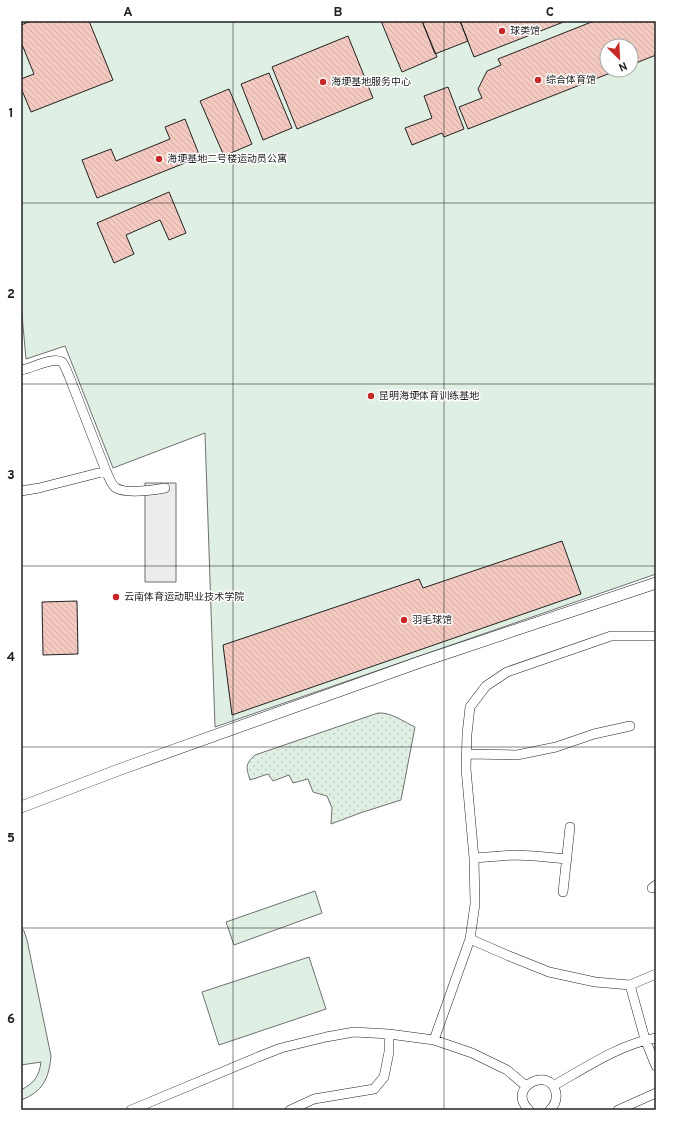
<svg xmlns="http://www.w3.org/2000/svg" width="677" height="1131" font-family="Overpass,'Noto Sans SC',sans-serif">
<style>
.grass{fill:url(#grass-dots);stroke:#6f6f6f}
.pitch{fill:#e0efe3;stroke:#6f6f6f;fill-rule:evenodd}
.parking{fill:#ededed;stroke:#6f6f6f}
.building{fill:url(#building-back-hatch);stroke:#222}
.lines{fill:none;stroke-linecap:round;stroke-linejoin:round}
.minor-casing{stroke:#222;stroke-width:10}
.tertiary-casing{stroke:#222;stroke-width:12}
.minor{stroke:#fff;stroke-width:9}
.tertiary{stroke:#fff;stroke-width:11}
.grid{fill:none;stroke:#222;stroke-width:1;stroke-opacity:0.55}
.poi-dot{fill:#c62828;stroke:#fff;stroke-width:1.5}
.labels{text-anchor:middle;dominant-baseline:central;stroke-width:3;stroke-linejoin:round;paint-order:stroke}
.poi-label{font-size:10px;fill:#222;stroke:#fff;text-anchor:start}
.neatline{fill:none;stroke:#222;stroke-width:1.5}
.grid-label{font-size:13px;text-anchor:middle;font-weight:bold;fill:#222}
</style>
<defs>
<pattern id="grass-dots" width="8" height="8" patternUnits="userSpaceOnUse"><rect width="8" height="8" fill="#e0efe3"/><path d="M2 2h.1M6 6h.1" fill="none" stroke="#c0cdc2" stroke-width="1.8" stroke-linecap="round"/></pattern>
<pattern id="building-back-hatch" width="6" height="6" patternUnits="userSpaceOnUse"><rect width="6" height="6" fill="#f3c9c0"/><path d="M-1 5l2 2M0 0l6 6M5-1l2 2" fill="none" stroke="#d0aca5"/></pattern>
</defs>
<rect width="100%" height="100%" fill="#fff"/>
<path class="grass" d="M378,713C391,712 404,722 415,727L401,800L360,813L331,824L332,808L327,796L313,792L308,779L293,783L289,775L273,781L268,774L250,780C246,767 245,764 255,755Z"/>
<path class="pitch" d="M21,21H656V574L215,727L205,433L113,468L65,346L26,359L21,304ZM607,46H631V70H607Z
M315,891L322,913L234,945L226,922Z
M21,927L24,931L27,940L51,1056C49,1078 43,1092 21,1100V1090C34,1083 39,1077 41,1062L21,1065Z
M309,957L326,1009L219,1045L202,992Z"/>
<path class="parking" d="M145,483H176V582H145Z"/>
<path class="building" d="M31,21H89L113,80L31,112L21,88V79L34,74L21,42V25Z
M381,21H422L437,57L402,72Z
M422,21H460L468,41L435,54Z
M460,21H566L474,57Z
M594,21H656V55L631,65V46H607V70H618L468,129L459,107L482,98L478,89L487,71L501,65L498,59Z
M348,36L373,98L297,129L272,67Z
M269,73L292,128L263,140L241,84Z
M448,87L464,129L444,137L442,133L412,145L405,128L432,118L424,96Z
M229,89L252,144L224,156L200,101Z
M185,119L200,157L97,198L82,160L111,149L116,161L170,139L165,127Z
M169,192L186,233L169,240L160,220L126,235L134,254L114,263L97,223Z
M562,541L581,594L232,715L223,645L419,579L423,588Z
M77,601L78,654L43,655L42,602Z"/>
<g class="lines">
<defs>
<path id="minor" d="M21,370C30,369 54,356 62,362C65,365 67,372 69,376L106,471C109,477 111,485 116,488C126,494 153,490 165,488
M21,491L39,488L106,471
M656,636H611L507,672L486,686L470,707L467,734L466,769L474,858L475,904L470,939L509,956L549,972L595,982L630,985L656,974
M467,754L517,755L556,747L594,734L630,726
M474,858L513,855L535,856L567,859
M652,888L656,885
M563,892L570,827
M630,985L645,1039L656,1066
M434,1040L470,939
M553,1086C585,1068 620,1044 656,1038
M131,1110L258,1057L281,1048L326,1037L354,1032L389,1034L434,1040L472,1053L507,1070L526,1086
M290,1110L314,1099L374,1089L384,1077L389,1052V1034
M529,1110C505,1087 551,1065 556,1093C557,1100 555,1105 550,1110
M618,1110L656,1093"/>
<path id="tertiary" d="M21,807L121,769L420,662L656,583"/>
</defs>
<use href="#minor" class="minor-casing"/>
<use href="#tertiary" class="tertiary-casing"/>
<use href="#minor" class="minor"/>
<use href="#tertiary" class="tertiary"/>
</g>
<path class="grid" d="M233,21V1110M444,21V1110M21,203H656M21,384H656M21,566H656M21,747H656M21,928H656"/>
<g class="poi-dot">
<circle cx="502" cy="31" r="4"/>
<circle cx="538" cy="80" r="4"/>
<circle cx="323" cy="82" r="4"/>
<circle cx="159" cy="159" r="4"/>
<circle cx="371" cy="396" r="4"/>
<circle cx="116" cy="597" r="4"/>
<circle cx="404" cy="620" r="4"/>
</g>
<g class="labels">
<g class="poi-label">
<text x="510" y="31">球类馆</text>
<text x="546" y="80">综合体育馆</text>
<text x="331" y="82">海埂基地服务中心</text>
<text x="167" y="159">海埂基地二号楼运动员公寓</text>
<text x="379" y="396">昆明海埂体育训练基地</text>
<text x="124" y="597">云南体育运动职业技术学院</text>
<text x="412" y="620">羽毛球馆</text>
</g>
</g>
<rect width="677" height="1131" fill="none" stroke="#ffffff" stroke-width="44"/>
<g transform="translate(619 58) rotate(156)"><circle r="19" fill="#ffffff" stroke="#a7a7a7"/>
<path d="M0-3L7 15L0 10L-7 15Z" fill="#c62828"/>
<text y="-6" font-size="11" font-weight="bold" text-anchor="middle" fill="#222222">N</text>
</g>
<rect x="22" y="22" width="633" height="1087" class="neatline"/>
<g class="grid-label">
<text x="128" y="16">A</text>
<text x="338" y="16">B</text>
<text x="550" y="16">C</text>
<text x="11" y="117">1</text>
<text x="11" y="298">2</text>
<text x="11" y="479">3</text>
<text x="11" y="661">4</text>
<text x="11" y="842">5</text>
<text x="11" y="1023">6</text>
</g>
</svg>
